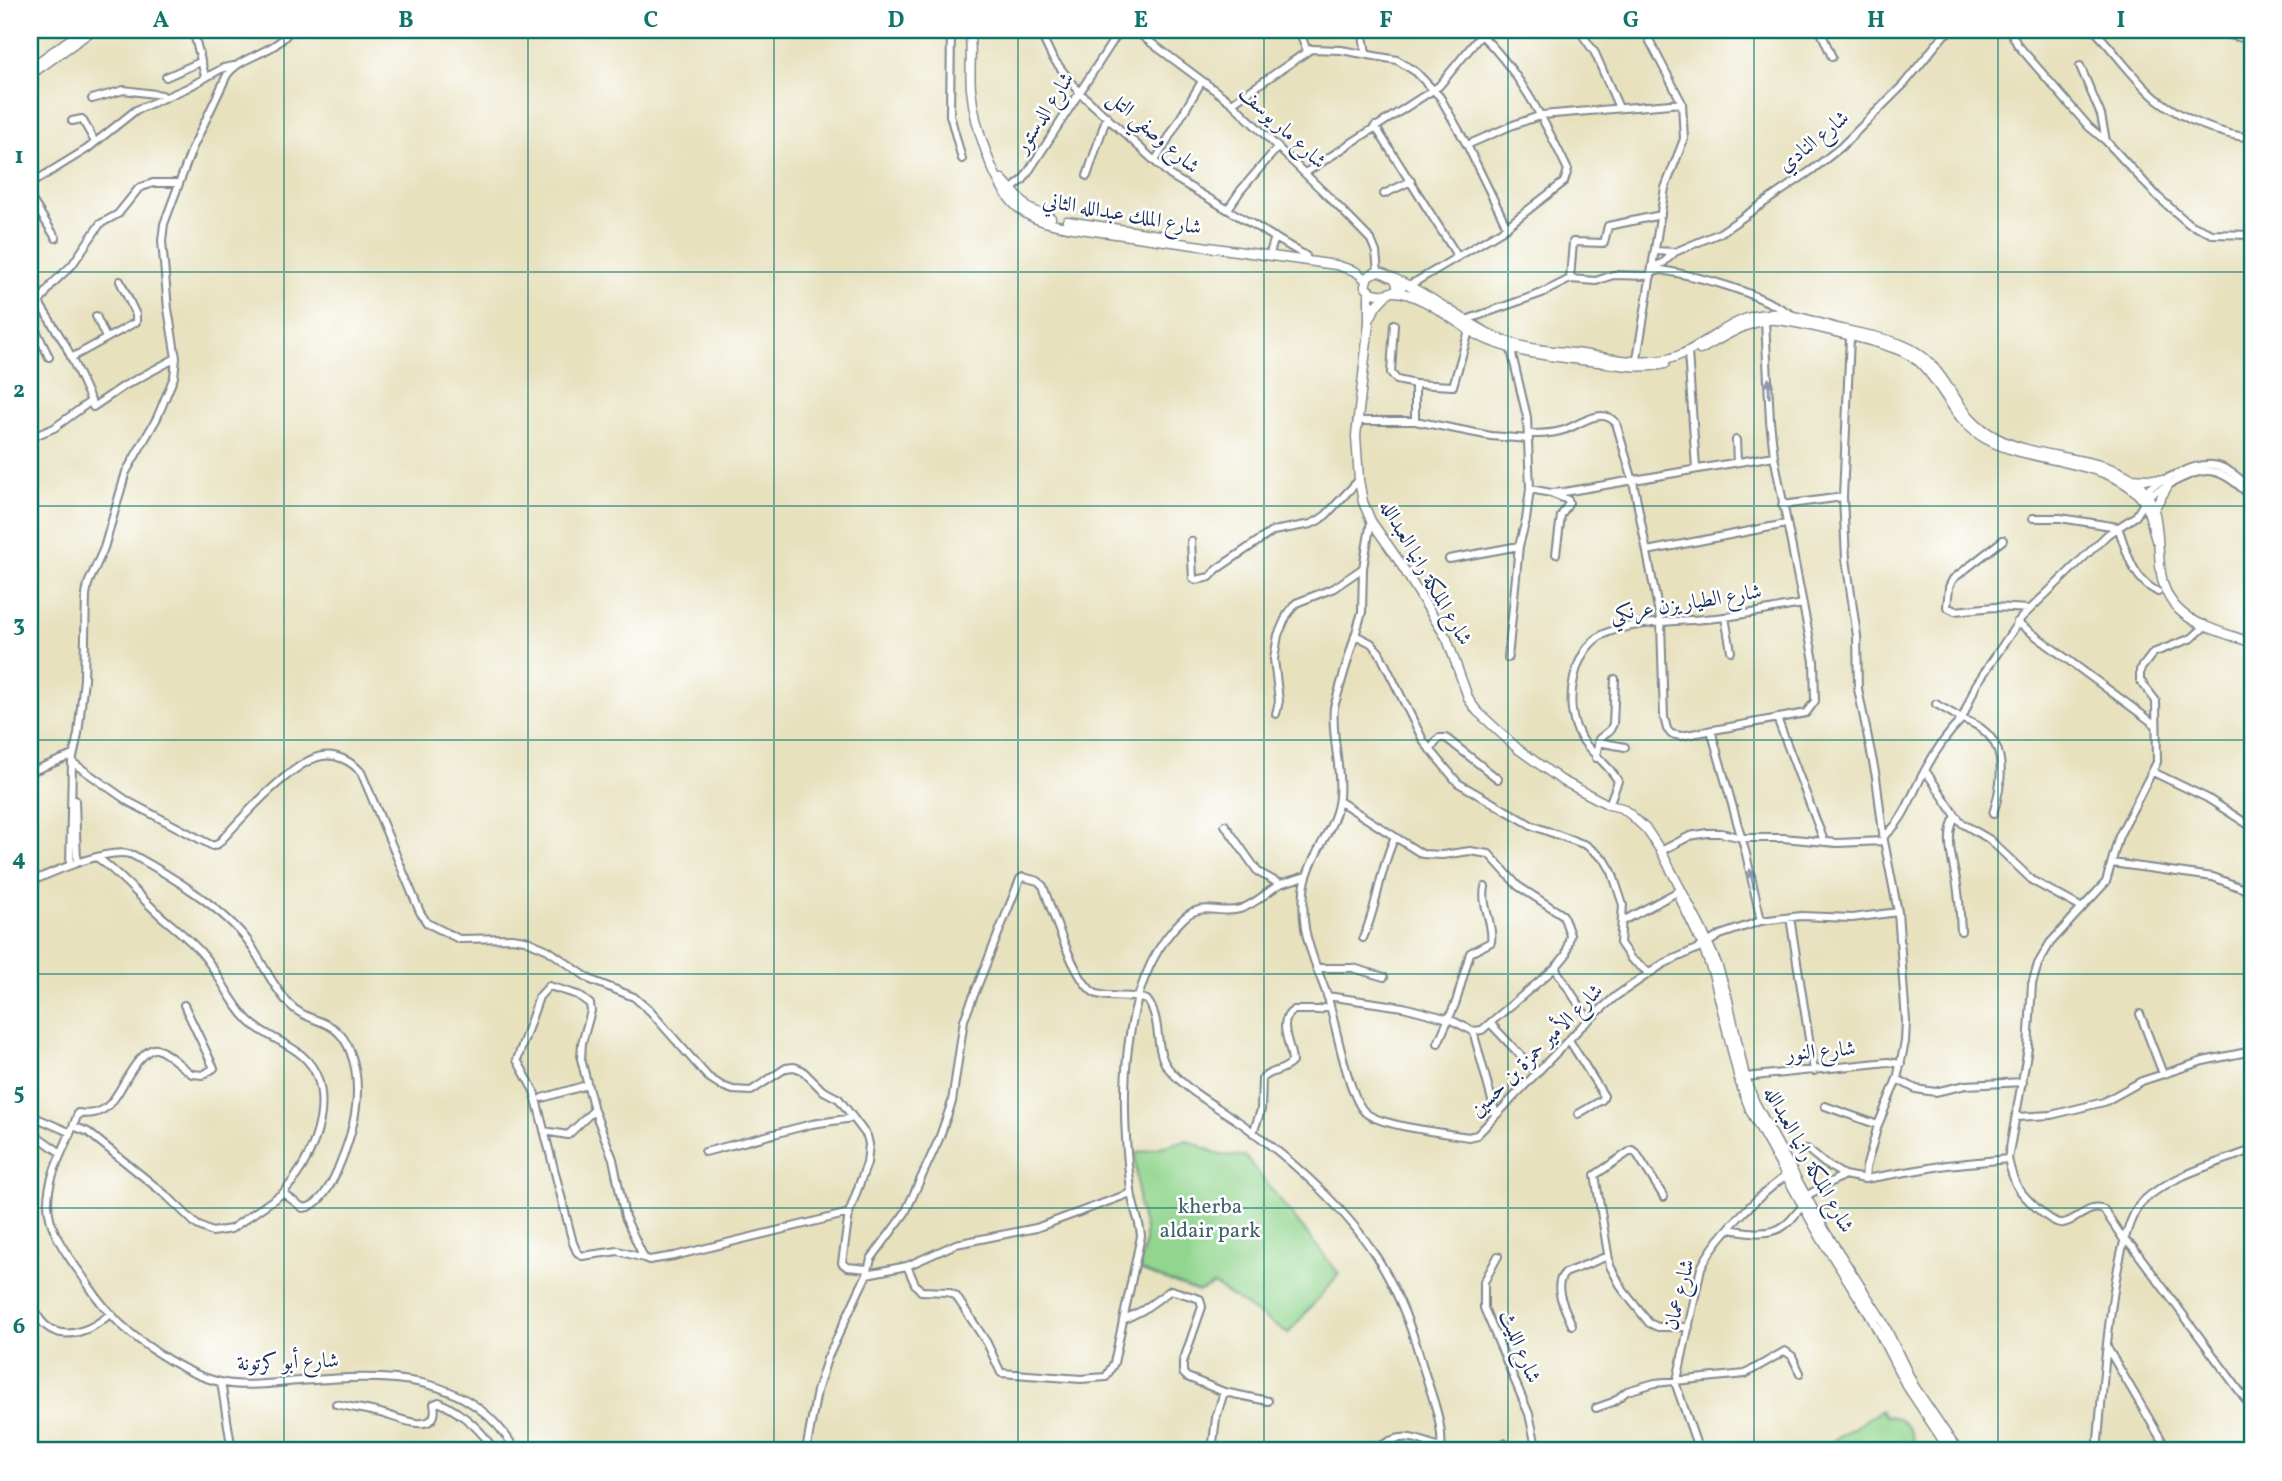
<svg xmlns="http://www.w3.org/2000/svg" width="2282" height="1481" font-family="Vollkorn,Amiri,serif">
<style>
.green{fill:#92d58e;stroke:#568276;stroke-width:2}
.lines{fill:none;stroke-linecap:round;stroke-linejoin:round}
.minor-casing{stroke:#81888e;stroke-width:10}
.major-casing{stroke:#81888e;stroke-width:11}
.minor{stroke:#fff;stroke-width:6}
.major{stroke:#fff;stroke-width:8}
.oneway{fill:#8d97ae}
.grid{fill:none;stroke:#0f766e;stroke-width:2;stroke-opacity:0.55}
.labels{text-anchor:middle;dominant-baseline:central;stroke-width:5;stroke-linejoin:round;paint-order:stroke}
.street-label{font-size:21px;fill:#1b2f5e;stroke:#fff}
.park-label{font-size:21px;fill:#3f616c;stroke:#fff}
.neatline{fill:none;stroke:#0f766e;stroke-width:2.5}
.grid-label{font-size:23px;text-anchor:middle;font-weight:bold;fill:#0f766e}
</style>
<rect width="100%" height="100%" fill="#fff"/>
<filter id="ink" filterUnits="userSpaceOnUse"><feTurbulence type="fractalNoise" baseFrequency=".0143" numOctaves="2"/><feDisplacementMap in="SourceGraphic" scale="14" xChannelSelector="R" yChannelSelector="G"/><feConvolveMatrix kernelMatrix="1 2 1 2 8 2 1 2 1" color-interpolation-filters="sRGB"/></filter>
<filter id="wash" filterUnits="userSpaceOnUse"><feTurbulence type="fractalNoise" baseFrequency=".00686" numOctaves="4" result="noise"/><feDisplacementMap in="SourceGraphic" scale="28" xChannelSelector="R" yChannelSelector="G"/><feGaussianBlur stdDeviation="1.57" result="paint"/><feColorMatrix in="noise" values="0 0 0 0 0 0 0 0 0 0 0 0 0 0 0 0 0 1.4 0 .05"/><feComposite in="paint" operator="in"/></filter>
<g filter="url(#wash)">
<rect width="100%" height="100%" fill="#e7e1be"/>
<path class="green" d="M1186,1140L1221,1155L1245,1156L1339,1274L1288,1334L1214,1285L1198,1292L1139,1270L1145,1242V1230L1139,1206L1135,1154Z
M1881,1410L1885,1416C1905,1416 1915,1433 1916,1451H1817Z"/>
</g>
<g filter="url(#ink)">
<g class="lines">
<defs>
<path id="minor" d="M193,30L205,76
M951,30L950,115L962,159
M1039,30L1052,57L1079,92L1171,176L1306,256
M1134,30L1232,103L1332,200L1371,240L1376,252L1378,272
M1299,30L1307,51
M1362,30L1366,53
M1579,30L1595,53L1619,108
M1820,30L1832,57
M2010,30L2017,44L2089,127L2106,141L2158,197L2189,224L2212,234L2252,235
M2094,30C2114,50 2135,81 2157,99C2183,119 2220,135 2252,138
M2208,30L2252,40
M2080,66L2101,115L2106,141
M166,77L200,62
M92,99L124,90L162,95L165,98
M1232,103L1311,49L1341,50L1397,60L1416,72L1440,97L1467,145L1507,227
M72,121L82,119L95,142
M1375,126L1458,257
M1467,145L1513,125L1542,115L1682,103
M1155,161L1202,81
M1305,173L1439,86L1485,30
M1087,176L1107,116
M30,184L87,149L136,110L187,88L223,68L234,66
M1008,192L1023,180L1120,30
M1384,194L1411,181
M30,197L56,238
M1228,209L1241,190L1278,147
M1271,250L1275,237
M1655,251L1675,252L1720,233L1812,170L1841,147L1904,84L1944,35L1952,30
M1652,267L1663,263L1675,252
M1651,272L1662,270C1709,279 1750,290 1791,314
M1570,279L1573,242L1604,243L1608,226L1661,215
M1396,290L1417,281L1501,231L1564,182L1568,170C1544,120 1518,68 1476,30
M39,303L65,344L91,401
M30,310L39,303L52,284L72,265L100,224L118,214L139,188L153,183H178
M96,316L106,338
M30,318L49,357
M1466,320L1542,293L1570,279L1596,281L1613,275L1651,276
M1394,324L1391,373L1397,380L1415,384
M1850,337L1843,497L1846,559L1857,636L1858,689L1876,777L1884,841L1898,912L1906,1021L1905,1042L1897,1079L1878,1125L1866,1168L1865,1179
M1688,352L1696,468
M71,358L136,322V315L120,281
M1636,365L1665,188L1684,139L1682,103L1644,30
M1357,421H1415L1491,436L1529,439
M1415,421V384L1453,386L1469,331
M1529,434C1541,434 1552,434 1564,430C1580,425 1601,406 1616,423L1633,481L1661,624L1664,717L1667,729L1671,734L1681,736L1806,713L1815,701L1814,661L1774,456L1770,421L1765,320
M30,438L54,428L91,401L93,407L124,386L176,358
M1736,440L1737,462
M1530,489L1551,493L1564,492L1774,456
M2143,493C2151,485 2162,481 2172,476C2211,458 2220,461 2252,489
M1553,494L1568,500L1569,503L1561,516L1556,554
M2143,496C2152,495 2160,489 2168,485C2210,463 2218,467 2252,497
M1782,505L1843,497
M2033,518H2060L2118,527C2127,552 2132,579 2158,592
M1371,521L1363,568L1362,612L1334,707C1331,738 1342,766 1339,797C1336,831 1307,857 1304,891C1303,903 1303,916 1305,928C1309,952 1320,975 1328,998C1335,1022 1349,1100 1366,1113C1381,1126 1446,1133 1468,1137L1477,1135L1581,1027L1616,996L1663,964L1703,946L1720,935L1761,921L1801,916L1852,918L1898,912
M2003,540L1953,579L1949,587L1947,607L1955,611L1994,607L2029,609
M1191,541L1193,578L1196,580L1210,577L1217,569L1273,531L1311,524L1319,520L1326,515L1359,480
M1647,551L1786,524
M1449,559L1519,546
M1725,617L1731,651
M2017,622L2156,725
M2204,624L2202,629L2192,638L2153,653L2140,670V680L2156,701L2157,762L2119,836L2106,882L2050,943L2038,964L2032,984L2028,1048L2008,1159C2010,1168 2012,1177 2017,1186C2022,1195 2052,1226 2063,1223C2077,1221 2089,1203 2104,1210L2124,1240L2133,1247L2247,1401
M1355,635L1371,643L1379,652L1424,742L1458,783L1533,826L1586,845L1605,860L1612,872L1623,905L1620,943L1631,959L1648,972
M1508,658L1519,546L1526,520L1530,489L1527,417L1511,350
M1936,704L1962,719L1976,685L2021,618L2108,534L2136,516L2144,503
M1276,714L1279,701L1274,659L1278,635L1287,615L1296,603L1334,588L1363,568
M1777,718L1824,841
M1711,730L1746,854L1761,921
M1598,742L1625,747
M1430,750L1439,738H1446L1498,779
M1596,758L1599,739L1610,730L1613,724L1615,679
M72,762L129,802L213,846L218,844C239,821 292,761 322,756C336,753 352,762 361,772L420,912L427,923L459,939L512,938L525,940L548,950L591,980L634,997L650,1011L708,1077L722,1086L733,1090L751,1091L786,1068L794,1067L802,1070L822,1090L839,1099L867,1136L869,1144L867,1163L849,1213
M1925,770L1956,816C1942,837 1956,870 1958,892C1960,905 1960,918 1961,931
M30,772L73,755
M2153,772L2207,798L2252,827
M75,800L77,863
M1339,801L1422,854L1442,855L1470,851L1489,854L1518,886L1563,915L1570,935L1566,955L1555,968L1490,1023
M1609,805L1618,781C1607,761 1584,750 1576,727C1565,699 1574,651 1602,635C1632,620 1689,622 1724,617C1750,614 1777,608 1803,604
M1956,816L1963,824L1989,839L2033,881L2082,908
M1225,825L1258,872L1280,884L1306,876
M1884,836C1904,822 1912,793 1924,772C1934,753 1947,734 1962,719C2009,734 2005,775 1993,814
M1661,851L1690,836L1707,833H1721L1742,838H1783L1837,843L1884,841
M2112,863L2213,877L2252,892
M70,865L72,762L78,734L84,679L86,595L88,584L104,548L126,472L157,418L174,377L176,358L168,309L162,241L164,224L192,149L227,75C242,54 274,55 290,30
M30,882C53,872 110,846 133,855C170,875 223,908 248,941C262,961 272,986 289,1004C310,1026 336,1015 350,1051C364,1087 355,1127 341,1161C335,1177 322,1207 303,1208L283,1193
M1790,917L1814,1071
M1623,921L1677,892
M1363,938C1378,906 1379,870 1395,837
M1316,968H1353L1384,977
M1555,968L1589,1020
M1327,996L1403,1007L1449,1019L1473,1031L1482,1030L1490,1023L1537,1073
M184,1005L214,1068L203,1075L192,1074C184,1069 165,1050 156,1049C151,1048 146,1053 142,1057C118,1080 118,1120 78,1113C69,1142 48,1171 48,1203C48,1229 66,1254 81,1274C90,1287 98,1301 109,1312C133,1340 184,1374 220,1382C245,1388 273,1383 299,1381C381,1375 468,1368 516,1451
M2140,1014L2163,1074
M1473,1031L1496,1115
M1569,1040L1604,1096L1602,1100L1578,1114
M1438,1043L1456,1002L1470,953L1491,942C1494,923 1481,907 1485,887
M1745,1077L1888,1062L1901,1064
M1897,1079L1916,1089L1935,1092L1966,1085L2023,1082
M542,1098L587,1085
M1825,1106L1878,1125
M30,1115L69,1132
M2017,1117L2051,1115L2104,1102L2142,1081L2203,1061L2252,1051
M73,1126L88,1132L167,1196L197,1225L212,1232L231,1229L283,1193C309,1164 330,1118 318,1079C307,1046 273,1043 250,1022C231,1004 221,977 204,956C192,941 176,929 161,916C140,897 121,875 98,858
M30,1131L61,1153
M544,1131L568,1135L594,1110
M1253,1133L1261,1110L1262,1079C1269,1070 1284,1072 1292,1062C1292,1045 1275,1022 1294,1010H1319L1330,1006
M1807,1149L1824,1163L1844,1175
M705,1152L812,1124L853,1118
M1806,1196L1844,1175L1865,1179L1947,1165L2008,1159
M1664,1197L1637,1154L1632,1150L1595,1175L1610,1266L1623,1290L1649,1323L1658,1327H1689
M1729,1229C1747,1232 1770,1237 1785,1225C1791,1221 1796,1213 1801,1208
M1498,1256L1484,1282V1308L1529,1414L1537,1451
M644,1258L618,1251L582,1256L577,1252L573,1243L534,1091L517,1060L539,997L549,986L578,995L590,1004L591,1011L582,1043L581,1059L594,1110L613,1159L625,1217L644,1258L649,1260L674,1256L849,1213L842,1263L847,1267L868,1269
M907,1266L915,1284L921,1291L948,1292L956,1296L987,1343L1001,1373L1081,1379L1106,1377L1114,1363L1141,1236C1140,1220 1132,1206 1131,1190C1120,1106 1117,980 1184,918C1202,901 1220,915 1240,909C1254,905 1267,892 1280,884
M867,1274L907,1266L956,1244L1036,1228L1131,1193
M30,1302C35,1310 38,1319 45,1325C65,1343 93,1329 110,1314
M1125,1319L1143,1310L1171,1290L1200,1299L1202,1307L1183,1362V1373L1187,1377L1224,1392L1268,1401
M1572,1325C1566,1310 1551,1286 1565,1273L1608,1256
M2108,1349L2168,1451
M221,1382L232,1451
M336,1404C349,1407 363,1409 376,1412C389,1414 420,1430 431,1420C436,1416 435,1409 434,1404L439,1402C461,1413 482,1429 494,1451
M1596,1408L1613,1402L1627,1391L1655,1383L1745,1374L1785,1351L1792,1356L1800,1373
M1504,1443L1506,1451
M806,1451L817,1391L827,1359L867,1274L871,1259L905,1213L939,1139L952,1102L964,1020L1020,879L1023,877L1038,881L1043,886C1051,908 1076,987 1097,994C1113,999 1131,994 1147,1000C1163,1020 1153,1051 1169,1069C1191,1095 1219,1107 1245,1126C1292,1160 1349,1211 1379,1261C1398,1292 1412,1329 1422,1364C1430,1392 1444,1422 1441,1451
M1212,1451L1216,1418L1224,1392
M1374,1451C1398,1431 1415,1436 1442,1449
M1699,1451L1676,1385L1701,1268C1715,1237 1759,1195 1787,1175
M2097,1451C2102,1402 2111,1233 2142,1202C2169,1176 2218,1163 2252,1150"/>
<path id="major" d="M969,30C973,49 969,70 971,89C974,123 994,191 1022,211C1037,222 1055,225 1073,228L1336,265L1355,271L1366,280
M34,65L83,30
M30,75L93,30
M1002,179L1028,208L1051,218
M1067,221L1165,236
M1395,279L1398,288C1389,296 1371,297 1365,286L1368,276C1372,274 1373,272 1378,272C1383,272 1388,276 1393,278C1426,292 1454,315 1486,332C1500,340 1515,345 1531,348C1545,351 1560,351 1574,353C1608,357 1648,369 1680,355C1708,343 1736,315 1767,314C1792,312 1817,323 1841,329C1861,334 1884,337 1903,345C1913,349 1923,356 1930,363C1955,391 1962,420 1997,438C2034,458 2096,456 2131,478C2178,509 2141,575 2179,610C2195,626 2231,635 2252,643
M1369,291V323L1356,436L1359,480L1363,502L1371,521L1397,558L1447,639L1469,700L1477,711L1518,749L1561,780L1609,805L1622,808L1631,815L1647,830L1661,851L1701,928L1717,964L1727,996L1745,1077L1754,1101L1825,1231L1882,1320L1914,1386L1958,1451
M1393,292C1421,292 1455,323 1479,336C1514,354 1551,356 1590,361C1615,364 1640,370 1665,364
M1371,317L1376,306L1388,293
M1700,350C1720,339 1744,323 1768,320C1786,318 1884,343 1903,352C1910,355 1919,361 1924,367C1947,392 1955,422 1986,439C2029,464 2120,459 2145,504C2151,515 2152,528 2156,540
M2131,478L2164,480
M2154,509L2169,484
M1680,898L1703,946L1714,977L1740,1083L1751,1112L1821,1238L1870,1315L1905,1383L1950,1451"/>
</defs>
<use href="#minor" class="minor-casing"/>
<use href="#major" class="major-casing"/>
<use href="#minor" class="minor"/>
<use href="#major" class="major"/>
</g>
<defs><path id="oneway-solid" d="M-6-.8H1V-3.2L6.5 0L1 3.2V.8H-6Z" transform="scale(1.75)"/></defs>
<g class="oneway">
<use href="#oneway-solid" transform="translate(1769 388) rotate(-92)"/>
<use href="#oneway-solid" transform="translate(1752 879) rotate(-102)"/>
</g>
</g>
<path class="grid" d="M284,30V1451M528,30V1451M774,30V1451M1018,30V1451M1264,30V1451M1508,30V1451M1754,30V1451M1998,30V1451M30,272H2252M30,506H2252M30,740H2252M30,974H2252M30,1208H2252"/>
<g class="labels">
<g class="street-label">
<text transform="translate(1045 113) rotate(-57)">شارع الدستور</text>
<text transform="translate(1282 128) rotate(43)">شارع مار يوسف</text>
<text transform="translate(1153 133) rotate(41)">شارع وصفي التل</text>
<text transform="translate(1814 142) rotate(-39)">شارع النادي</text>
<text transform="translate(1122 215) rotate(10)">شارع الملك عبدالله الثاني</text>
<text transform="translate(1425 573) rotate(60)">شارع الملكة رانيا العبدالله</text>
<text transform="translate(1686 604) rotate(-9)">شارع الطيار يزن عرنكي</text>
<text transform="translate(1537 1051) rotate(-45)">شارع الأمير حمزة بن حسين</text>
<text transform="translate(1821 1052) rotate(-5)">شارع النور</text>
<text transform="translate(1808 1160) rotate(61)">شارع الملكة رانيا العبدالله</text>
<text transform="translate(1680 1295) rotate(-76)">شارع عمان</text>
<text transform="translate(1519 1347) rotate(67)">شارع الليث</text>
<text transform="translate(288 1363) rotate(-2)">شارع أبو كرتونة</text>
</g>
<g class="park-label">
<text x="1210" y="1207">kherba<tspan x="1210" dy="24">aldair park</tspan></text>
</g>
</g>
<rect width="2282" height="1481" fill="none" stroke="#fff" stroke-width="77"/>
<rect x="38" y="38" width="2206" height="1404" class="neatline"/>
<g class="grid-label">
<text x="161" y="27">A</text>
<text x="406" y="27">B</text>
<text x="651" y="27">C</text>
<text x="896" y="27">D</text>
<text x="1141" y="27">E</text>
<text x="1386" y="27">F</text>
<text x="1631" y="27">G</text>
<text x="1876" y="27">H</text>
<text x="2121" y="27">I</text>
<text x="19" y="163">1</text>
<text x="19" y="397">2</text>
<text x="19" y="631">3</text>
<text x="19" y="865">4</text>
<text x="19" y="1099">5</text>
<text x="19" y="1333">6</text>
</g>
</svg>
